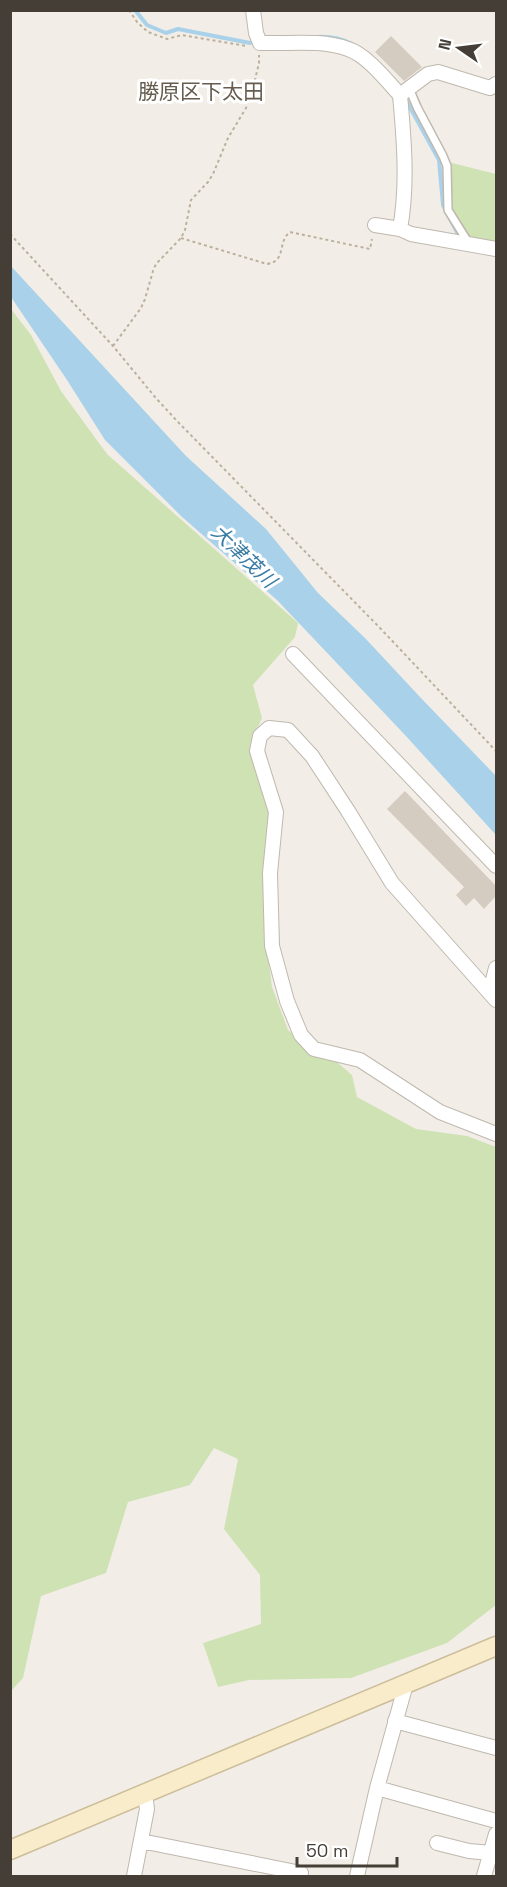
<svg xmlns="http://www.w3.org/2000/svg" width="507" height="1887" font-family="'Space Grotesk','Noto Sans JP',sans-serif">
<style>
.green{fill:#cfe2b4}
.water{fill:#a9d1e9}
.lines{fill:none;stroke-linecap:round;stroke-linejoin:round}
.stream{stroke:#a9d1e9;stroke-width:4}
.building{fill:#d5ccc1}
.lane-casing{stroke:#bfb8ae;stroke-width:10}
.street-casing{stroke:#bfb8ae;stroke-width:16}
.secondary-casing{stroke:#cdbe9b;stroke-width:21}
.path{stroke:#bcb09d;stroke-width:2;stroke-dasharray:3 3;stroke-linecap:butt}
.lane{stroke:#fff;stroke-width:7}
.street{stroke:#fff;stroke-width:14}
.secondary{stroke:#f9ecca;stroke-width:18}
.labels{text-anchor:middle;dominant-baseline:central;stroke-width:6;stroke-linejoin:round;paint-order:stroke}
.water-label{font-size:20px;font-style:italic;fill:#3b7ca5;stroke:#fff}
.quarter-label{font-size:21px;fill:#665c4f;stroke:#fff}
</style>
<rect width="100%" height="100%" fill="#f2eee7"/>
<path class="green" d="M448,162L496,174V243L468,239L453,213L448,190Z
M11,309L31,335L61,391L107,454L298,623L295,637L253,685L262,718L250,745L270,807L265,858L264,925L272,987L288,1030L307,1046H318L352,1075L357,1097L416,1129L467,1136L496,1147V1605L447,1643L351,1678L249,1680L218,1687L203,1643L261,1624L260,1575L224,1529L238,1459L214,1448L190,1485L128,1502L106,1573L41,1596L23,1678L11,1691Z"/>
<path class="water" d="M10,265L186,456L266,529L318,593L365,638L420,697L496,776V835L405,735L277,600L181,516L105,440L67,380L11,297Z"/>
<g class="lines">
<path class="stream" d="M135,10L147,25L166,33L178,29L250,43L255,41
M316,37C329,36 340,38 352,44
M406,100L439,160L443,205L460,238"/>
</g>
<path class="building" d="M391,36L422,67L404,81L375,52Z
M405,791L496,886V896L484,909L474,898L466,906L456,895L464,887L387,809Z"/>
<g class="lines">
<defs>
<path id="lane" d="M409,88L417,107L443,156L447,166L448,210L468,242"/>
<path id="street" d="M253,10L256,33L260,43C288,44 321,39 348,49C367,55 387,81 400,95C404,139 408,185 400,229L411,234L496,249
M400,95L428,74L438,72L490,88L496,84
M375,225L400,229
M293,654L496,866
M490,992L496,968
M496,1000L392,883L348,811L312,756L288,730L269,728L260,736L257,751L276,812L270,873L272,946L287,1001L301,1035L314,1049L360,1060L440,1112L496,1134
M395,1721L496,1748
M377,1788L496,1821
M141,1841L301,1873
M437,1843L469,1851L491,1853
M134,1876L147,1809L145,1794
M357,1876L377,1788L406,1684
M484,1876L496,1834"/>
<path id="secondary" d="M10,1850L496,1646"/>
</defs>
<use href="#lane" class="lane-casing"/>
<use href="#street" class="street-casing"/>
<use href="#secondary" class="secondary-casing"/>
<path class="path" d="M129,10L137,22L148,32L167,39L182,35L246,46
M10,234L113,346L155,397L177,421L381,629L496,751
M181,238L267,264C287,261 277,242 290,232L370,249L372,239
M113,346L141,308L145,299L153,271L156,264L181,238L185,230L191,200L208,182L213,174L228,138L246,108L253,88L259,63V55"/>
<use href="#lane" class="lane"/>
<use href="#street" class="street"/>
<use href="#secondary" class="secondary"/>
</g>
<g class="labels">
<g class="water-label">
<text transform="translate(244 556) rotate(44)">大津茂川</text>
</g>
<g class="quarter-label">
<text x="201" y="91">勝原区下太田</text>
</g>
</g>
<rect width="507" height="1887" fill="none" stroke="#443e37" stroke-width="24"/>
<g transform="translate(459 48) rotate(284)" stroke="#ffffff" stroke-width="4.5" paint-order="stroke">
<path d="M0-4.5L10 22L0 15L-10 22Z" fill="#443e37"/>
<text y="-9" font-size="16" font-weight="bold" text-anchor="middle" fill="#443e37">N</text>
</g>
<path d="M297 1857v9h100v-9" fill="none" stroke="#443e37" stroke-width="3"/>
<text x="306" y="1857" font-size="18" fill="#443e37" stroke="#ffffff" stroke-width="4.5" paint-order="stroke">50 m</text>
</svg>
